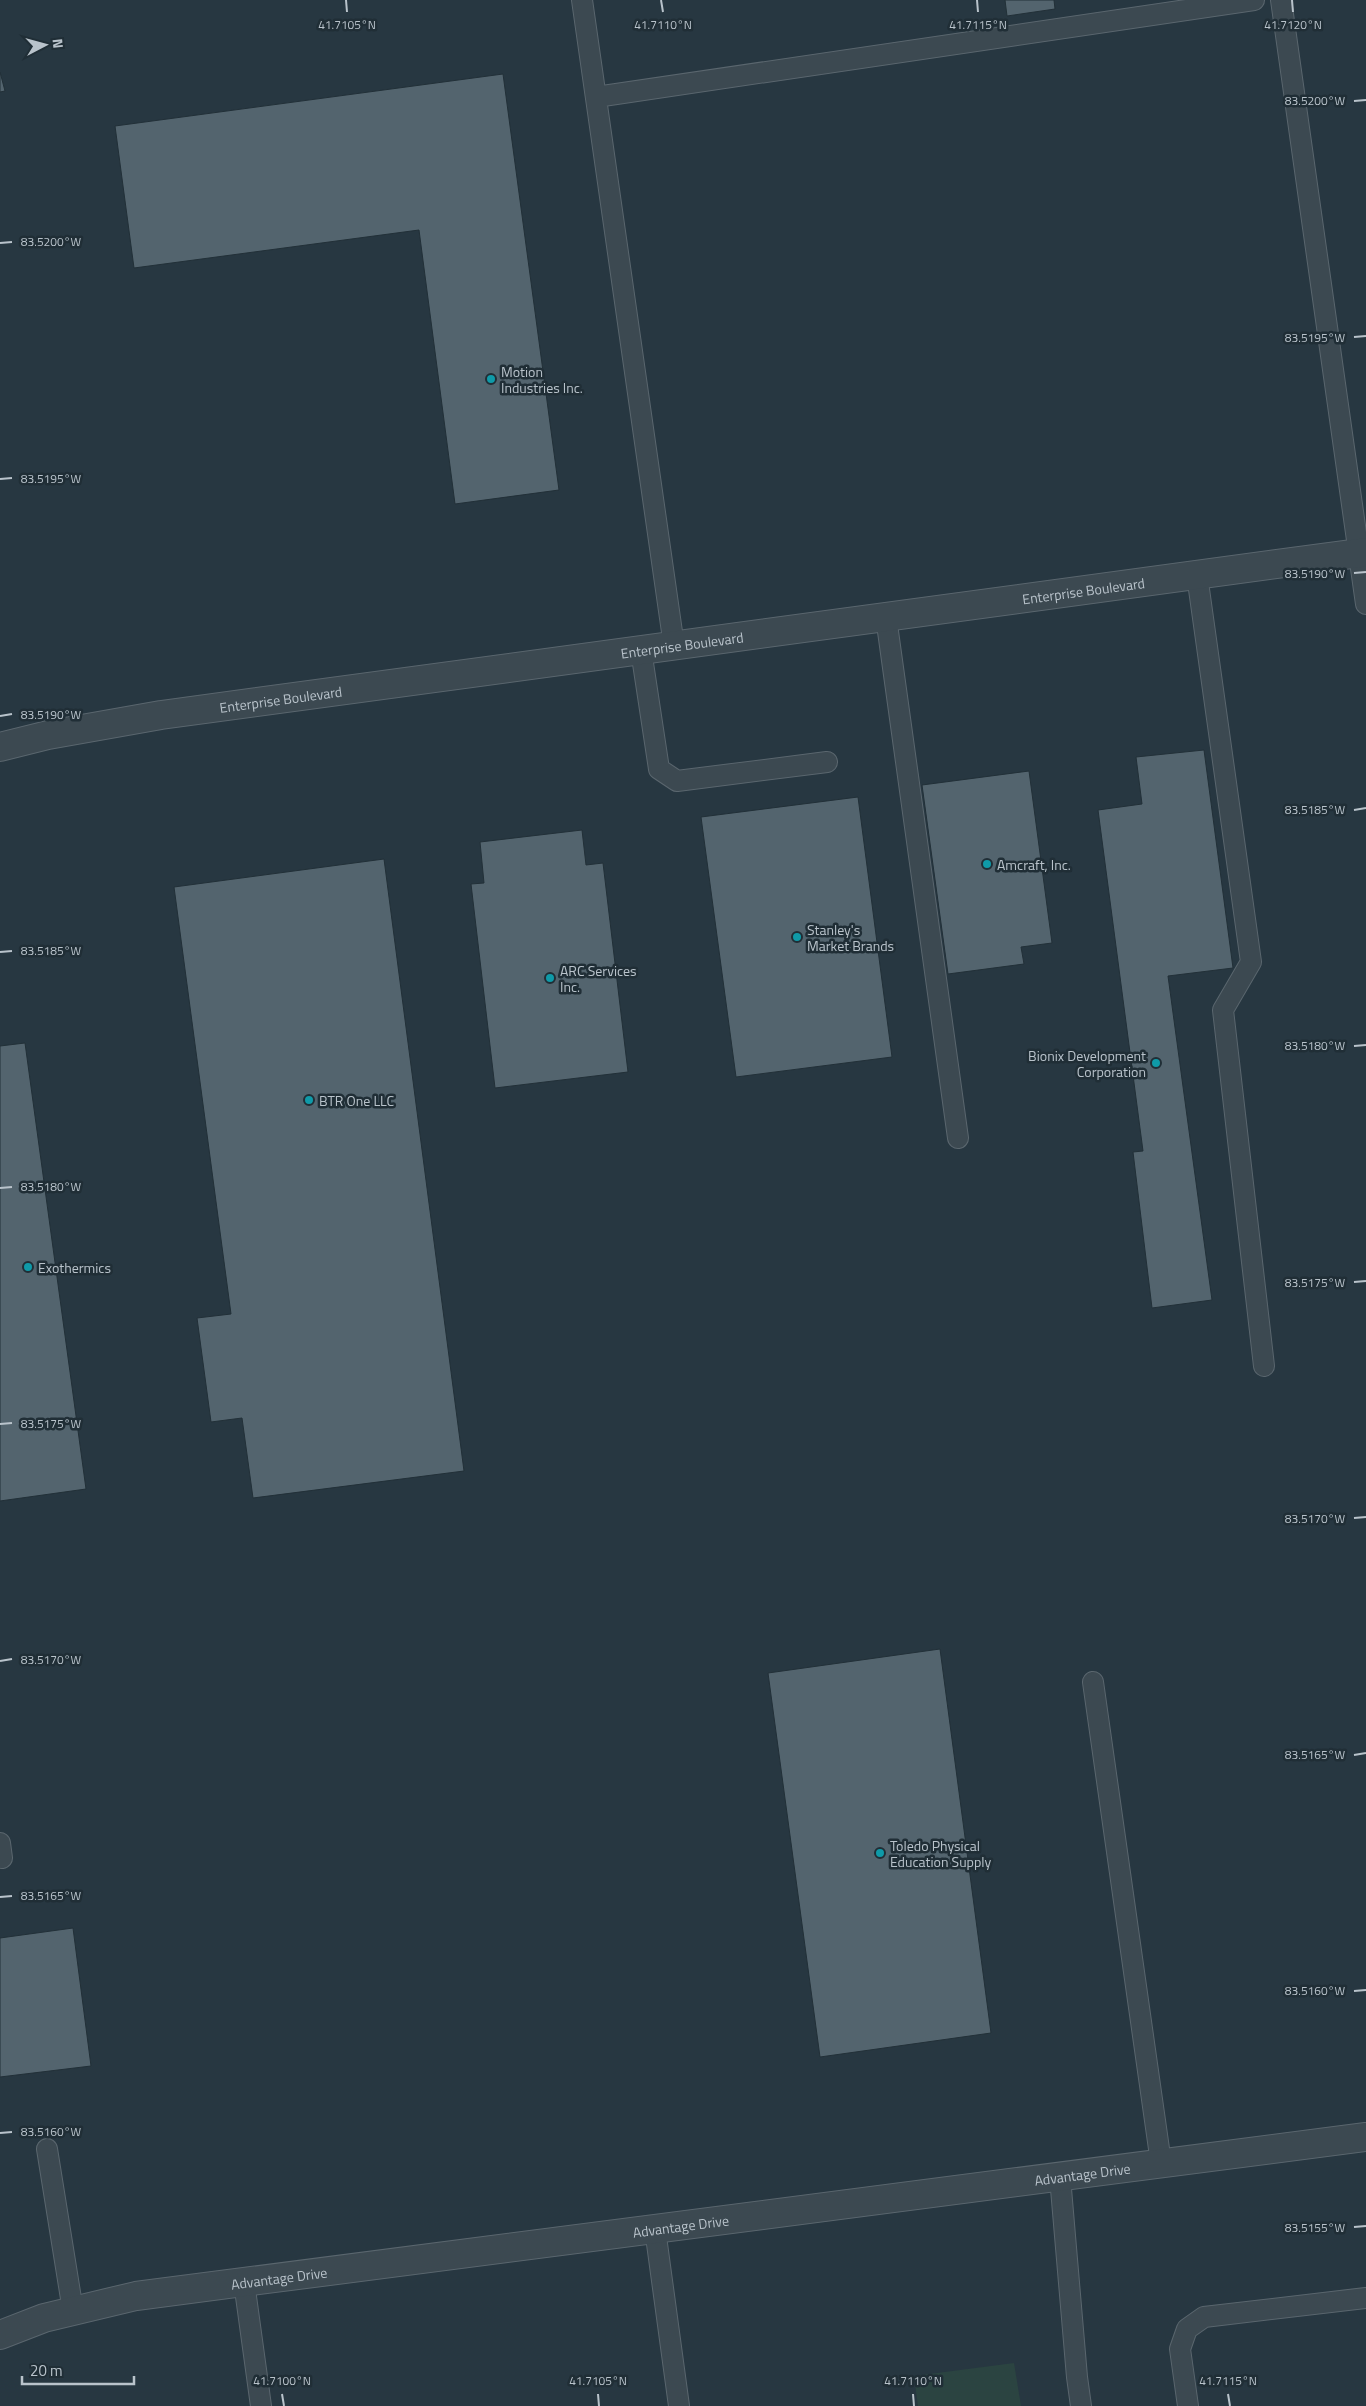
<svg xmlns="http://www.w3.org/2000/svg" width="1366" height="2406" font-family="'Titillium Web',sans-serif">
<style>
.green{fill:#2b4441}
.building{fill:#53646e;stroke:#223038}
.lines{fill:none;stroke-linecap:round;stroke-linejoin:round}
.service-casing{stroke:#5a666e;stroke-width:22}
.minor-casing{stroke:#5a666e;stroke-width:30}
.tertiary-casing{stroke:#5a666e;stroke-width:30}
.service{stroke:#3c4951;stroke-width:20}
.minor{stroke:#3c4951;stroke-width:28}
.tertiary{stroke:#3c4951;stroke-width:28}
.ticks{fill:none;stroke:#b9c3cb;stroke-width:2}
.culture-dot{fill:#0f9aa8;stroke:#202e36;stroke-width:2}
.labels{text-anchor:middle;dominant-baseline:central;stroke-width:5;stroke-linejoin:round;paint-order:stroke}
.poi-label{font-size:14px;fill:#b9c3cb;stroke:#202e36;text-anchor:start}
.street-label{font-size:14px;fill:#b9c3cb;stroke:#202e36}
.ticks-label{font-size:12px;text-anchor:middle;fill:#b9c3cb;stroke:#202e36;stroke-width:5;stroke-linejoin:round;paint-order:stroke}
</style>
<rect width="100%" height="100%" fill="#273741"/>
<path class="green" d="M1014,2363L1021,2406H918L914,2376Z"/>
<path class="building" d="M1005,0H1054L1055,9L1007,16Z
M0,72L5,91L0,92Z
M503,74L559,490L455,504L419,230L134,268L115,126Z
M1204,750L1233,968L1168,976L1212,1300L1152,1308L1133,1152L1143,1151L1098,810L1142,804L1136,757Z
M1029,771L1052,943L1021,947L1024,964L948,974L922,785Z
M858,797L892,1057L736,1077L701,817Z
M582,830L586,865L603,863L628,1072L495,1088L471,884L484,883L480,842Z
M384,859L464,1471L253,1498L242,1418L211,1422L197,1318L231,1314L174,887Z
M25,1043L86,1489L0,1501V1046Z
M940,1649L991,2033L820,2057L768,1673Z
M73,1928L91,2066L0,2077V1938Z"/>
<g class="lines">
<defs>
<path id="service" d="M582,0L674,646
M1281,0L1366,604
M596,97L1254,0
M1197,575L1251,962L1223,1010L1264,1366
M886,617L958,1138
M641,650L659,769L677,781L827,762
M1093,1682L1161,2163
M0,1843L2,1858
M47,2149L73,2311
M1060,2177L1077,2377L1081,2406
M655,2229L679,2406
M244,2282L261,2406
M1188,2406L1180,2349L1187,2329L1204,2317L1366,2298"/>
<g id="minor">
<path id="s1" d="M0,2335L44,2318L136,2296L1366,2137"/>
</g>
<g id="tertiary">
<path id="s2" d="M0,747L48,735L161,715L1366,552"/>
</g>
</defs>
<use href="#service" class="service-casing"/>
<use href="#minor" class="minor-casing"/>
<use href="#tertiary" class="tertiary-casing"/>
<use href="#service" class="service"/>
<use href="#minor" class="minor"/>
<use href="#tertiary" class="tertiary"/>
</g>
<path class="ticks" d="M346,0L347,12M661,0L663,12M977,0L978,12M1292,0L1293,12M1354,101L1366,100M0,243L12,242M1354,337L1366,336M0,479L12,478M1354,573L1366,572M0,716L12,714M1354,810L1366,808M0,952L12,951M1354,1046L1366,1045M0,1188L12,1187M1354,1282L1366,1281M0,1424L12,1423M1354,1518L1366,1517M0,1661L12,1659M1354,1755L1366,1753M0,1897L12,1896M1354,1991L1366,1990M0,2133L12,2132M1354,2227L1366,2226M282,2394L284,2406M598,2394L599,2406M913,2394L914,2406M1228,2394L1230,2406"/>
<g class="culture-dot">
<circle cx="491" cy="379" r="5"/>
<circle cx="987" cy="864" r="5"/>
<circle cx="797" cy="937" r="5"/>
<circle cx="550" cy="978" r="5"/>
<circle cx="1156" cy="1063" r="5"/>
<circle cx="309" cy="1100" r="5"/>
<circle cx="28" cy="1267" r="5"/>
<circle cx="880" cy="1853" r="5"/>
</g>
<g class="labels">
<g class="poi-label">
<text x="501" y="371">Motion<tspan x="501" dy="16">Industries Inc.</tspan></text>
<text x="997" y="864">Amcraft, Inc.</text>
<text x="807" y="929">Stanley's<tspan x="807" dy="16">Market Brands</tspan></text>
<text x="560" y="970">ARC Services<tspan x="560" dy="16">Inc.</tspan></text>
<text x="1146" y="1055" text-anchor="end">Bionix Development<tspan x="1146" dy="16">Corporation</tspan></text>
<text x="319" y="1100">BTR One LLC</text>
<text x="38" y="1267">Exothermics</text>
<text x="890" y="1845">Toledo Physical<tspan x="890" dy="16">Education Supply</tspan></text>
</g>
<g class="street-label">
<text stroke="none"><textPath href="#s2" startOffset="1095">Enterprise Boulevard</textPath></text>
<text stroke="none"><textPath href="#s2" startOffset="690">Enterprise Boulevard</textPath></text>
<text stroke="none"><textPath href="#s2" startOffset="285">Enterprise Boulevard</textPath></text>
<text stroke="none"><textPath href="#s1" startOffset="1096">Advantage Drive</textPath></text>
<text stroke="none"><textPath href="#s1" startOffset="691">Advantage Drive</textPath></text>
<text stroke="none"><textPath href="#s1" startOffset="286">Advantage Drive</textPath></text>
</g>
</g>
<g class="ticks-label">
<text x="347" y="29">41.7105°N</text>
<text x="663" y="29">41.7110°N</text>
<text x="978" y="29">41.7115°N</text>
<text x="1293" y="29">41.7120°N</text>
<text x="1315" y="105">83.5200°W</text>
<text x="51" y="246">83.5200°W</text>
<text x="1315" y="342">83.5195°W</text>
<text x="51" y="483">83.5195°W</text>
<text x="1315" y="578">83.5190°W</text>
<text x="51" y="719">83.5190°W</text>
<text x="1315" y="814">83.5185°W</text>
<text x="51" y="955">83.5185°W</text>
<text x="1315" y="1050">83.5180°W</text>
<text x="51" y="1191">83.5180°W</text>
<text x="1315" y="1287">83.5175°W</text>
<text x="51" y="1428">83.5175°W</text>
<text x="1315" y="1523">83.5170°W</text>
<text x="51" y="1664">83.5170°W</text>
<text x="1315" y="1759">83.5165°W</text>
<text x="51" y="1900">83.5165°W</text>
<text x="1315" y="1995">83.5160°W</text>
<text x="51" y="2136">83.5160°W</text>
<text x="1315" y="2232">83.5155°W</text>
<text x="282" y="2385">41.7100°N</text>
<text x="598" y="2385">41.7105°N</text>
<text x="913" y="2385">41.7110°N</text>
<text x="1228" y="2385">41.7115°N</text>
</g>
<g transform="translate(45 45) rotate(84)" stroke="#202e36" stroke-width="4" paint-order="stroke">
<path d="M0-4L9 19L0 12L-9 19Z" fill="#b9c3cb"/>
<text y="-8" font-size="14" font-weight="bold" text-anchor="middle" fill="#b9c3cb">N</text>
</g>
<path d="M22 2376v8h112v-8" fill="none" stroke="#b9c3cb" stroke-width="2.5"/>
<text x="30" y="2376" font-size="15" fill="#b9c3cb" stroke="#202e36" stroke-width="4" paint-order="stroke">20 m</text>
</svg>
